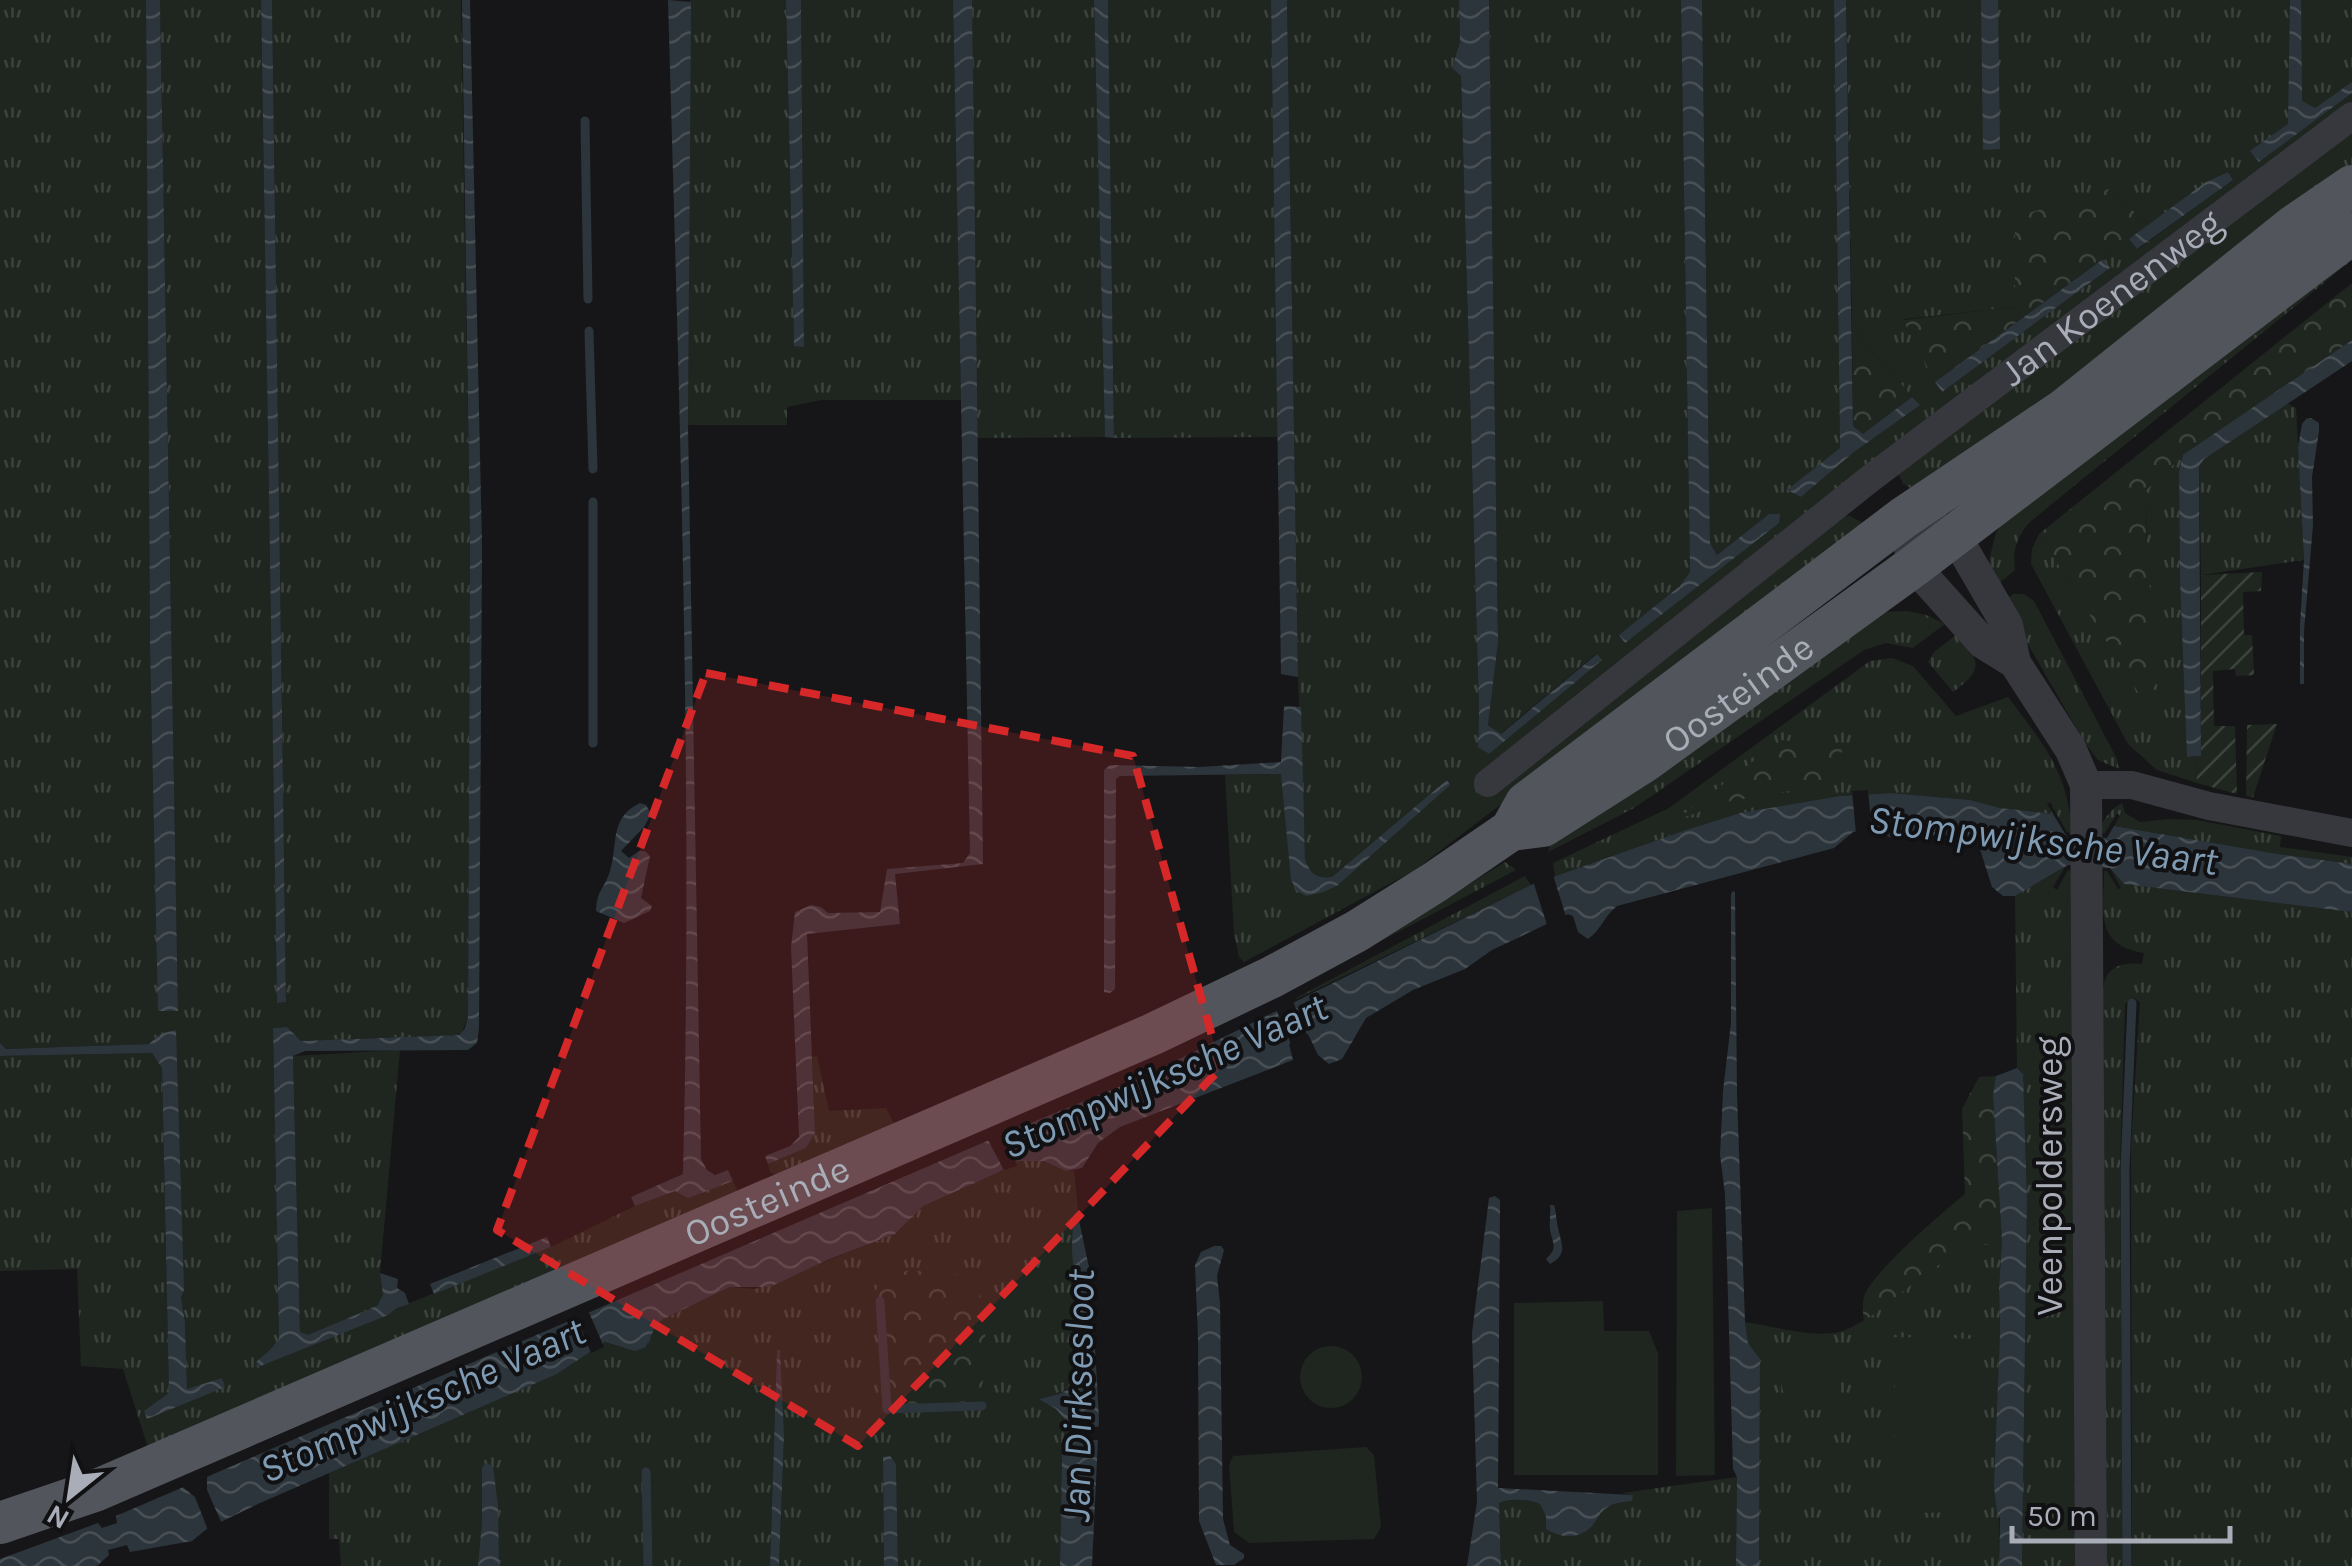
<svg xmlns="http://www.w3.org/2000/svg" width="2352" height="1566" font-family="Karla,sans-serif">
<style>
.grass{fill:url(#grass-tufts);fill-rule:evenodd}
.forest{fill:url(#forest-crowns)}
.garden{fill:url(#garden-furrows)}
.pitch{fill:#1e261f}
.water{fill:url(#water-waves)}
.pier{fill:#161618}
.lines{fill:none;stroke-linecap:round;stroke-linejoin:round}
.stream{stroke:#2c353c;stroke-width:9}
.minor{stroke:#37383d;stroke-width:28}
.tertiary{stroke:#37383d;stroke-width:32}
.primary{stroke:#53555c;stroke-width:42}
.marked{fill:#d62828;fill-opacity:0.2;stroke:#d62828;stroke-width:8;stroke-dasharray:20 12;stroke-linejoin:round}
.labels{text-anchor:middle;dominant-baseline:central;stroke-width:8;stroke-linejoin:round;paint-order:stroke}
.street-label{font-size:38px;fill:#a8adb8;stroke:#111113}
.water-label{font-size:40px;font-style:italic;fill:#7f9bb3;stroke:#111113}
</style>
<defs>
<pattern id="grass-tufts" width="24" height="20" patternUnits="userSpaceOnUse" patternTransform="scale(2.5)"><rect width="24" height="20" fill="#1e261f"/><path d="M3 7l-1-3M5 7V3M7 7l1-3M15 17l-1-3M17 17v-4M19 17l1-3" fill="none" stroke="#3c433d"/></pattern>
<pattern id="forest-crowns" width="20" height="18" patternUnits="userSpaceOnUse" patternTransform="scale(2.5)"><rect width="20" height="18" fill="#1e261f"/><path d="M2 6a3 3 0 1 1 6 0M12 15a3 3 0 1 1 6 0" fill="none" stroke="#3c433d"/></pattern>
<pattern id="garden-furrows" width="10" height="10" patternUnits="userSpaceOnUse" patternTransform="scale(2.5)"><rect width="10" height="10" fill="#1e261f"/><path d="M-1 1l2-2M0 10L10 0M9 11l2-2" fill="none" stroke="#3c433d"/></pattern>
<pattern id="water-waves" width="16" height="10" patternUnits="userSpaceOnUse" patternTransform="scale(2.5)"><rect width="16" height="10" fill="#2c353c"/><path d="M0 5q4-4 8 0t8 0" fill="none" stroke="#485056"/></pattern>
</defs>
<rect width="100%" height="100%" fill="#161618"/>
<path class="grass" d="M0,0H146L150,647L159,1011L178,1010L160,0H261L277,1003L286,1002L272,0H461L470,544L468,1017L461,1035L301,1041L287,1027L273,1028L279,1339L269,1351L388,1315L397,1308L551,1247L635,1206L675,1191L689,1197L733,1181L737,1189L733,1199L149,1451L123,1369L81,1366L77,1269L0,1271V1056L152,1053L162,1068L169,1394L145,1411L224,1387L221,1378L187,1390L185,1322L181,1298L184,1290L160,1034L149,1044L6,1049L0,1043Z
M690,0H786L794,346H804L801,0H953L961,400H821L787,407V425H688Z
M972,0H1094L1105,437L976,438Z
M1108,0H1271L1278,437L1114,438Z
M1287,0H1459L1460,42L1452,68L1461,76L1479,711L1478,747L1489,754L1602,660L1596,654L1500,734L1488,724L1498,643L1489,0H1681L1690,572L1680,586L1620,635L1625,642L1779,522V514H1769L1717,555L1710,543L1702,0H1834L1840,448L1788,490L1801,497L1854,452L1919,405L1852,327L1846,0H2352V82L2315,108L2259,162L2352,93V105L1831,517L1850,516L1867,525L1415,870L1244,962L1239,957L1234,933L1225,775L1282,774L1291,880L1324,892L1448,781L1332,877C1317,879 1310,874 1305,859L1298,677ZM2228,172L2233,180L2138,249L2129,239L2103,259L2109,269L1941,392L1904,319L2015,307L2109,189L2149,225L2206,182Z
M2352,125V173L1921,495L1904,484L1897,472Z
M2352,249V260L2031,521C2017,535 2012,550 2015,570L1995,587L1989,560L1996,533L2016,498Z
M2287,403L2296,408L2304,560L2201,575L2199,467L2204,459Z
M2183,455L2179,471L2180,579L2188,757H2196L2197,783L2157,770L2128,744L2031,564L2032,549L2039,534L2148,707L2146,490Z
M2013,594H2024L2034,601L2117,759L2119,769L2098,760L2085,743L2003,601Z
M1908,611L1926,615L1945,624L1913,648L1886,643L1864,650L1634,808L1548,852L1552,838L1882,612Z
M1957,634C1981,662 1984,669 1953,692L1928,662L1934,652Z
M1892,658L1913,666L1956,716L2008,697C2043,744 2068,771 2072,833L2067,832L2050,802L2047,804L2053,814L2000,808L1970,800L1891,793L1840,796L1740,813L1683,831L1555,877L1553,863L1669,808L1870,661Z
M2122,803L2125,813L2140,822L2169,819L2197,820L2281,836L2280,847L2352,857V864L2278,854L2114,826L2120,816L2117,813L2104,834L2100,830C2103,819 2111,809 2122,803Z
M1505,862L1516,870L1299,984L1434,906Z
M2065,867L2053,887L2057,890L2068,870L2072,871L2075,1566H2022L2027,1198L2023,1074L2017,1068L2015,896Z
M2110,868L2124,884L2352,912V1566H2132L2131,1145L2140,1002L2133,998L2125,1004L2120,1168L2123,1566H2107L2103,989C2106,966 2122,962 2142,964L2144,953C2094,945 2104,912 2104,871H2107L2118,889L2121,888Z
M1525,876L1531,885L1297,999L1296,998Z
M400,1050L380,1273L383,1295L377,1306L308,1336L300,1332L293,1056Z
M817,1056L829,1111L886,1108L895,1126L775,1175L770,1172L768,1164L806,1148L815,1133L812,1057Z
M1018,1161H1043L1066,1171H1074L1079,1220L1074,1219L1079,1372C1070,1393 1060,1393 1040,1399L1056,1409L1069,1424L1070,1442L1062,1455L1060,1566H898L896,1464L883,1458L884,1566H779L784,1436L777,1350L770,1566H341L339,1539H329V1473L557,1374L605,1342L624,1348L646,1347L655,1327L663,1319L730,1287L755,1289L895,1234L923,1206L997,1173Z
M2002,1242L1999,1286L2000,1333L1998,1379L1999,1566H1759L1760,1359L1748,1343L1745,1322C1772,1326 1813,1338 1839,1332C1864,1325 1884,1305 1904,1289C1933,1266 1964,1245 2002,1242Z
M1737,1477L1736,1566H1501L1499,1503C1512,1499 1528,1499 1541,1504L1546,1516L1595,1522L1602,1509L1632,1495L1622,1493Z"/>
<path class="forest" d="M2109,189L2149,225L1935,382L1903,320L2015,307V217Z
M2352,283V340L2184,455L2146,490V535L2157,686L2155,702L2148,708L2039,534Z
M1852,327L1912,397L1863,435L1853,426Z
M1781,740L1842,746L1841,782L1731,801L1676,820Z
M1996,1076L1993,1095L2002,1242C1945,1247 1908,1291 1864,1321C1863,1313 1862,1304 1864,1297C1871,1273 1943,1212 1965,1194L1962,1109L1979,1077Z
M909,1270C926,1272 947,1271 964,1277C996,1287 983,1374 981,1402L892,1404L883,1299L873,1298L880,1280Z"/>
<path class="garden" d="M2262,572L2261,591L2243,592L2244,635H2252L2254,675L2236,676L2235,669L2213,671L2214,726H2235L2237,794L2197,783L2196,757L2201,756V575Z
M2277,724L2253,797L2246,796L2247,725Z"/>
<path class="pitch" d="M1712,1208L1715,1475L1676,1476L1677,1211Z
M1603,1301L1604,1331H1649L1658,1353V1475H1514V1303Z
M1895,1337L1984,1339L1982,1512L1894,1513Z
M1300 1377a31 31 0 1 1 62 0a31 31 0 1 1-62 0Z
M1781 1380a30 30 0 1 1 60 0a30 30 0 1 1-60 0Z
M1366,1447L1374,1455L1381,1527L1374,1539L1249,1543L1234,1532L1229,1465L1233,1456Z"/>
<path class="water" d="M146,0H160L178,1011H158L150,647Z
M261,0H272L286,1002L277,1003Z
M462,0H470L482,545L479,1028L477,1043L468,1050L305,1051L293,1056L300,1332L308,1335L377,1306L383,1295L380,1273L398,1279L397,1288L405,1293L409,1304L397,1308L388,1315L258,1367L256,1362L269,1351L279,1339L273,1028L287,1027L301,1041L460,1035L465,1028L468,1017L470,544Z
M668,0L691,2L688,425L701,1159L707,1170L715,1175L728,1170L733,1181L688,1198L675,1191L635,1206L631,1197L683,1174C693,783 679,391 668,0Z
M786,0H801L804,347L794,346Z
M953,0H972L983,864L895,874L900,924L807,934L815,1133L806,1148L768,1164L765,1156L790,1146L799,1137L791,947L795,912L811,905L821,907L828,913L880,912L887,869L963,863L970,853Z
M1094,0H1108L1114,438L1105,437Z
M1271,0H1287L1298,677L1281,674Z
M1459,0H1489L1498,643L1488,725L1501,734L1597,654L1602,660L1489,754L1478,747L1479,711L1461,76L1452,68L1460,42Z
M1681,0H1702L1710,543L1717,555L1769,514H1780L1779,523L1625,643L1619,635L1680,586L1690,572Z
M1834,0H1846L1853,426L1863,434L1912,397L1920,405L1854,452L1801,497L1787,490L1840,448Z
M1981,0H1998L2000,149L1983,150Z
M2290,0H2301L2302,101L2315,108L2352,82V93L2259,162L2250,151L2288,124Z
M2228,172L2233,180L2137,249L2129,239L2206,182Z
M2103,259L2110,268L1942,392L1935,382Z
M2352,340V361L2204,459L2199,467L2201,756L2187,757L2180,579L2179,471L2183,455Z
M2311,418L2319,423V431L2312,477L2313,525L2304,631V684H2300V625L2304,560L2298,447L2302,424L2306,419Z
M1284,706L1301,707L1305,859C1310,874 1317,879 1332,877L1447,780L1450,785L1338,885L1324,892L1306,896L1297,891L1291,880L1281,774L1120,776L1116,779L1115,989L1110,993L1104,992V770L1110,765L1200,767L1281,762Z
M1891,793L1970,800L2000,808L2053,814L2067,837L2107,838L2114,826L2278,854L2352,864V912L2124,884L2110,868L2068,865L2015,896H2003L1992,887L1978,843L1965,834L1892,838L1873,830L1853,832L1834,848L1617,906C1603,917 1602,929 1588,939L1578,932L1573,916L1568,914L1492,950L1465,969L1413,990L1366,1018L1342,1059L1329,1064L1318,1055L1308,1034L1289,1044L1293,1060L1120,1127L1098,1143L1082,1168L1066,1171L1043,1161H1018L997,1173L923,1206L895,1234L827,1260L770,1287H730L663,1319L655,1327L646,1347L635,1351L605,1342L557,1374L260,1503L208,1528L192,1541L130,1552L127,1545L108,1550L109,1555L97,1566H0V1559L98,1523L102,1528L117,1523L116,1516L987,1141L1143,1077L1531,885L1683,831L1740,813L1840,796Z
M640,803L646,805L651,814L644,827L621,851L629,858L639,851H645L650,856L641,898L652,906L650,911L624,923L596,911C597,891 603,890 609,874C619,846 608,818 640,803Z
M1733,891L1735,892L1737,1094L1745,1322L1748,1343L1760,1359L1759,1566H1736L1737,1477L1733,1469L1725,1194L1720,1155L1723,1091L1731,1023V894Z
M176,1030L184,1290L181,1298L185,1322L187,1389L222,1378L225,1387L147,1419L144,1411L169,1393L162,1068L152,1053L0,1056V1043L6,1049L149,1044L160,1034Z
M2017,1068L2023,1074L2027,1198L2022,1566H1999L2000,1518L1997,1512L1994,1486L2000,1333L1999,1286L2002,1242L1993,1095L1996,1076Z
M1495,1196L1500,1200L1498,1488L1633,1495L1632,1501C1624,1502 1615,1502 1608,1507C1600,1511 1598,1519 1592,1526C1579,1540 1561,1538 1546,1529V1516L1540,1504C1528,1499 1512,1498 1499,1503L1501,1566H1467L1477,1502L1472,1333L1489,1198Z
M1550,1205H1554C1556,1211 1556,1217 1557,1223C1560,1242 1570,1253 1550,1264L1546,1259C1558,1248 1553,1244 1550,1230C1549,1222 1551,1213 1550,1205Z
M1073,1219L1079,1220L1091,1277L1099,1418L1092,1566H1060L1062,1455L1070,1442L1069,1424L1056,1409L1039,1399C1051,1396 1067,1394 1074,1383C1087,1364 1074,1277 1072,1251C1072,1240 1073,1230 1073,1219Z
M547,1237L551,1247L434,1294L430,1284Z
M1214,1246H1221L1224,1250L1217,1276L1220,1303L1223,1519L1230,1545L1244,1554V1558L1234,1565H1216L1199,1521L1198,1337L1195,1265L1201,1252Z
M777,1350H780L784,1436L779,1566H770Z
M890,1456L896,1464L898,1566H884L883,1457Z
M485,1463L493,1466L498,1506L499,1566H478L482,1523V1468Z"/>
<path class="pier" d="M1868,790L1872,833L1856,834L1852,791Z
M1553,875L1567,920L1548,928L1533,881Z
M1292,999L1308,1037L1291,1044L1275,1007Z
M1005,1128L1017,1166L1004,1170L986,1136Z
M587,1308L604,1347L591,1353L575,1314Z
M1069,1426L1102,1427L1101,1440H1069Z
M207,1472V1490L222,1524L208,1530L195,1497L179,1484Z"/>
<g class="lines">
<path class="stream" d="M585,121L588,299
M589,331L593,469
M593,502V743
M880,1301L887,1409L982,1406
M646,1472L648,1566
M2127,1566L2125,1169L2132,1003"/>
<g class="minor">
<path id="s1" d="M1488,783L1871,478L2352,116"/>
<path d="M2086,785H2132L2209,806L2352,833"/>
</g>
<path class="tertiary" d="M1903,518L1914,566L1983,643L2015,663
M1936,528L1954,534L2007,625L2015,663L2071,750L2086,785L2091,1566"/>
<g class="primary">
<path id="s2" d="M1511,830L1543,826L1645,761L1914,566L2352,233"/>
<path id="s3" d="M0,1523L97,1490L1153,1034L1272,977L1357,931L1435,882L1511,830L1526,803L1903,518L2065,409L2295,225L2352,186"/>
</g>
</g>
<path class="marked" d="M706,673L1133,756L1221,1068L858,1446L497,1230Z"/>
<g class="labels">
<g class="street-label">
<text stroke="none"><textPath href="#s1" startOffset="790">Jan Koenenweg</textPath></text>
<text stroke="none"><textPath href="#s2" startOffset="268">Oosteinde</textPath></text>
<text transform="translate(2049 1176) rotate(-90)">Veenpoldersweg</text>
<text stroke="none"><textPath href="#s3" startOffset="832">Oosteinde</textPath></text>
</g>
<g class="water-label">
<text transform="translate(2043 840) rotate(7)">Stompwijksche Vaart</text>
<text transform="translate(1164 1076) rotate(-24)">Stompwijksche Vaart</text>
<text transform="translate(1078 1396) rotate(-89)">Jan Dirksesloot</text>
<text transform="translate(422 1400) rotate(-24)">Stompwijksche Vaart</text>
</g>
</g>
<g transform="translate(70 1496) rotate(210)" stroke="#111113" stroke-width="8" paint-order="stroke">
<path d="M0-8L18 38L0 25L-18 38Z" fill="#a8adb8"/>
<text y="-15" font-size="28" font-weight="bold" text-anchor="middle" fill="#a8adb8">N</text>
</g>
<path d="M2012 1526v15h218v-15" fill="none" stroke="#a8adb8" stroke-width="5"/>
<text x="2027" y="1526" font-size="30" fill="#a8adb8" stroke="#111113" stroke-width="8" paint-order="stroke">50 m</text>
</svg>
